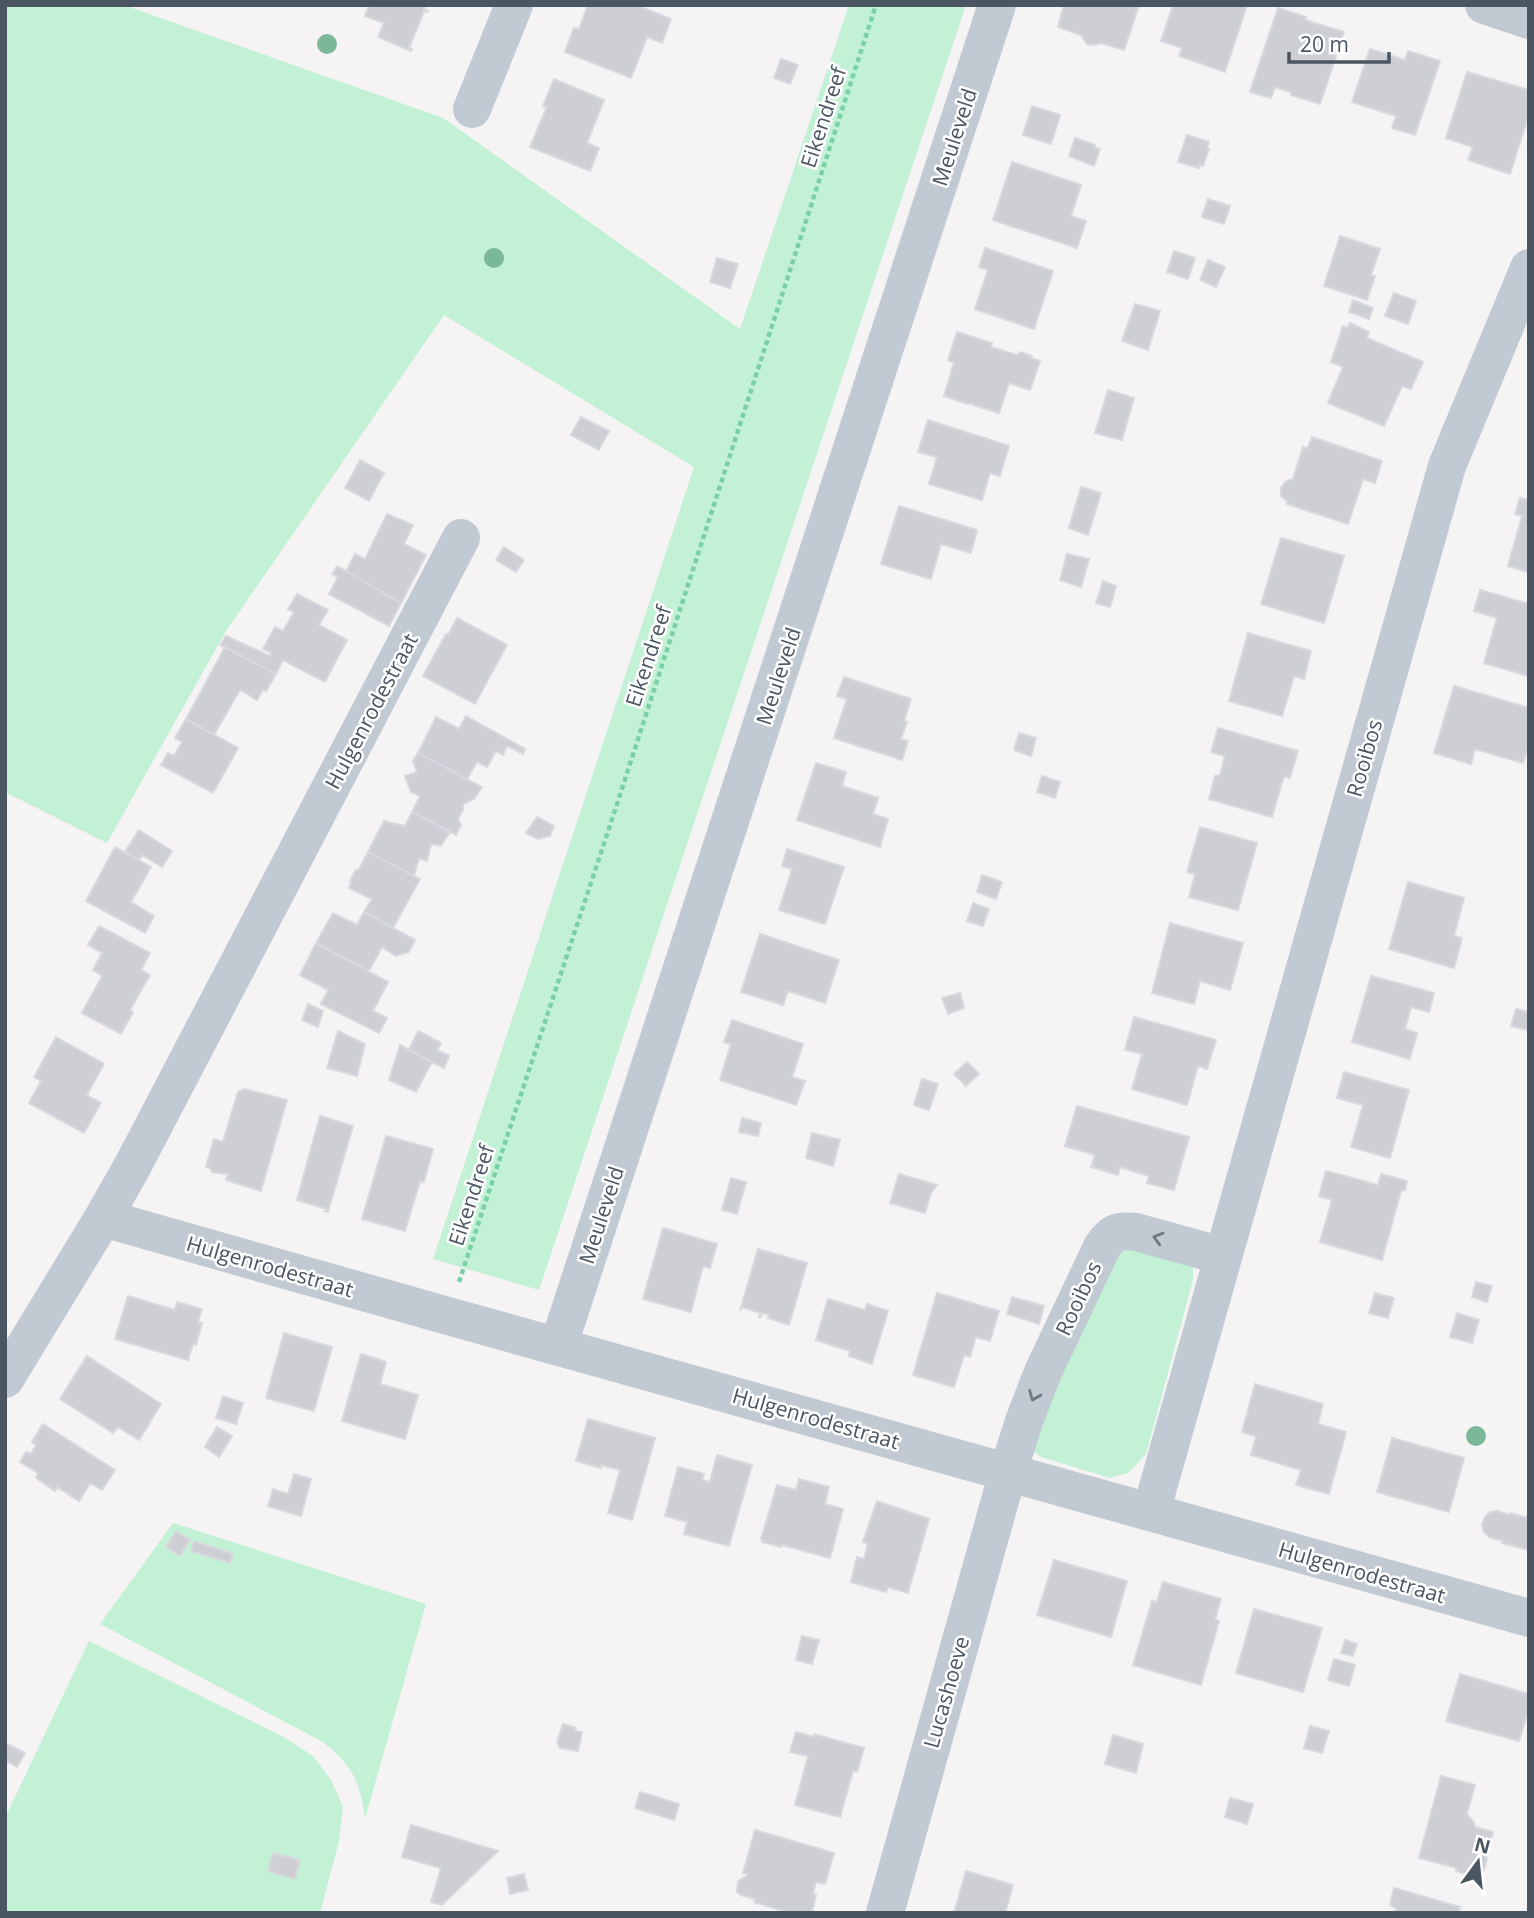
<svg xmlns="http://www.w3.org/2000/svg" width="1534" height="1918" font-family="'Open Sans',sans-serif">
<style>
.green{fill:#c3f1d5}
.building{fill:#cdcfd5;stroke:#d7d9de;stroke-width:2}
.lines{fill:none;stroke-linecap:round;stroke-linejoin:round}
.path{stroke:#7ad0a6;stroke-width:4.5;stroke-dasharray:5 3.5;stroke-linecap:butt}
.minor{stroke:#c1cad2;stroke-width:38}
.tree{fill:#7bb799}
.oneway{stroke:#6e7983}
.labels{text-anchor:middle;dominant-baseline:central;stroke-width:5;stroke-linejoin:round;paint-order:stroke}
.street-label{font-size:21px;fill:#4a5661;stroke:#fff}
</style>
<rect width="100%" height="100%" fill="#f5f3f3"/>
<path class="green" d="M5,5H124L443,118L740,329L849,5H966L539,1290L433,1259L694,467L444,315L226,631L107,843L5,792Z
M1113,1246L1189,1259L1193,1268V1280L1146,1454L1128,1473L1110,1478L1041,1457L1032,1450Z
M173,1523L426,1604L365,1819C360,1782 353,1766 323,1742L100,1624Z
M89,1641L282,1736L313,1756L331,1780L343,1807L339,1841L320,1913H5V1818Z"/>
<path class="building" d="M369,5H426L424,9L428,11L427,12L424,11L409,48L412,49L411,51L378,37L384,23L365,16Z
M588,5H637L671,19L662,43L647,37L631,78L565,52L574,28L579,29Z
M1064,5H1139L1124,50L1101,43L1094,45L1087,44L1081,35L1058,27Z
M1173,5H1247L1225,72L1179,56L1182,48L1161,41Z
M1278,8L1306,17L1305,20L1344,32L1320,104L1291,95V92L1275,87L1271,98L1250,92Z
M1370,49L1405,60L1408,51L1440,61L1415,135L1392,128L1396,116L1352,102Z
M781,59L798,65L790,84L774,78Z
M1467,72L1529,90V114L1510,174L1468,160L1473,147L1446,138Z
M554,79L604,100L587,143L599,148L590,171L530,147L547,107L543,106Z
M1032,106L1060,115L1051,144L1023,135Z
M1187,135L1209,142L1207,148L1209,149L1203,166L1200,165L1199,168L1178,162Z
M1075,138L1095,145L1094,147L1100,149L1094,166L1069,156Z
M1012,162L1081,185L1071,216L1086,221L1077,248L993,220Z
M1208,199L1230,206L1224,224L1202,217Z
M1340,236L1380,249L1371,275L1375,276L1367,300L1324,286Z
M985,248L1053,271L1034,329L975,309L988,270L979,267Z
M1174,251L1195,258L1188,279L1167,272Z
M717,258L738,264L730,288L710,282Z
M1208,260L1225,267L1216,287L1200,280Z
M1394,293L1416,301L1408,324L1385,316Z
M1353,300L1373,308L1369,319L1349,312Z
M1135,304L1160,311L1148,350L1122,341Z
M1350,323L1369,332L1367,338L1423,362L1411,389L1402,386L1384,426L1328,403L1343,367L1331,362L1343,326L1347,328Z
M957,332L992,343L991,347L1017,355L1021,352L1032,356L1031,358L1040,361L1030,390L1009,383L999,413L973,405L974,403L968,404L944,396L954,363L948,360Z
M1108,390L1134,398L1122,440L1095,433Z
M581,417L609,431L599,450L571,435Z
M928,420L1009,446L1000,476L990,473L982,500L929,484L937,457L918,452Z
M1312,437L1382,461L1375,483L1363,479L1348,524L1287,504L1288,502L1281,496V488L1286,481L1293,479L1303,447L1307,449Z
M360,460L384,473L369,501L345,488Z
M1081,487L1101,493L1088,535L1069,528Z
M1520,498L1529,500V572L1508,566L1522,516L1515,514Z
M899,506L977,530L971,553L941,544L931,579L881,564Z
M387,514L413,525L404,544L426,555L401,603L346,571L355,554L365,559Z
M1281,538L1344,556L1324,623L1261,604Z
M504,547L524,560L516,572L496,560Z
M1067,554L1089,559L1081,587L1060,580Z
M337,566L401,603L389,626L329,594L338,577L332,574Z
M1103,581L1116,586L1110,607L1096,603Z
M1480,590L1529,604V676L1484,663L1497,618L1474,611Z
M297,594L328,610L319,625L347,640L325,682L283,660L276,674L220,645L226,636L270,656L271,652L263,649L275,627L283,631L294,612L288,609Z
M457,618L507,645L475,704L423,676L446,634L448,635Z
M1248,633L1311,651L1304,679L1294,676L1282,716L1229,701Z
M225,647L276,674L266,691L263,690L257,700L240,690L214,735L186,719Z
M844,677L911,699L904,721L907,722L901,739L908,741L902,760L834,738L847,699L837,696Z
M1454,686L1529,708V743L1523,763L1475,749L1471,764L1434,753Z
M466,716L525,749L523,754L507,746L503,755L496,751L487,767L477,762L467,779L418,753L436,717L459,729Z
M186,719L238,748L213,793L161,765L168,753L174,756L182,742L175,738Z
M1218,728L1298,751L1290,778L1284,776L1272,817L1209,799L1215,776L1220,775L1225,756L1211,752Z
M1019,733L1036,738L1031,756L1014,750Z
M418,753L482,787L474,799L463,804V810L458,819L461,825L456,835L412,812L420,796L411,792L405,776L417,772L413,761Z
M816,763L846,772L842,786L878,798L873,814L888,819L880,847L797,820Z
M1042,776L1060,782L1055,798L1037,792Z
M412,812L450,832L441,846L431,844L427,861L419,858L414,876L368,852L384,821L405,826Z
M537,817L554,826L550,836L538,839L526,833Z
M1200,827L1257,843L1238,910L1189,897L1195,874L1187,872Z
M139,830L172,851L162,867L142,855L139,860L125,852Z
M115,847L151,867L131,902L154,916L145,933L86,901Z
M787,849L844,867L825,924L779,910L792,869L782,866Z
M368,852L420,879L393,928L364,912L372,899L349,888L351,883L350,881L355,871L359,869Z
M982,875L1002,882L996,899L977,892Z
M1408,882L1464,898L1454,936L1462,938L1454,968L1389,949Z
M973,903L989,909L983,926L967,921Z
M364,912L415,940L409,952L396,956L382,947L369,971L316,943L333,913L357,925Z
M1170,923L1243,943L1230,990L1200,981L1194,1004L1152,993Z
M99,926L150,953L141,970L150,975L130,1010L133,1012L121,1034L82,1013L102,976L93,970L102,953L88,945Z
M760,934L839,960L825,1003L788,991L783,1005L741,992Z
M316,943L388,982L373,1011L387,1018L379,1033L321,1004L328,990L300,975Z
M1371,976L1434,993L1429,1012L1411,1007L1405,1029L1417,1033L1410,1059L1352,1042Z
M960,993L964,1008L948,1014L942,998Z
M308,1004L323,1011L318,1027L302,1020Z
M1516,1009L1529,1012L1528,1030L1511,1026Z
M1134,1017L1216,1040L1207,1069L1198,1066L1187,1105L1132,1089L1142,1054L1125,1050Z
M732,1020L803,1044L792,1077L805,1081L796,1105L720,1080L731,1044L724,1042Z
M338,1031L365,1044L357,1076L327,1068Z
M418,1031L441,1043L437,1050L449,1056L444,1068L409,1050Z
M56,1037L104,1064L87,1095L101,1103L84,1133L29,1103L41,1081L34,1077Z
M400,1045L432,1062L416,1092L389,1080Z
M967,1062L979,1074L966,1086L954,1074Z
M1344,1072L1409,1090L1390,1158L1351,1147L1363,1105L1337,1098Z
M922,1079L938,1084L929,1110L914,1105Z
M244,1089L287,1100L261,1191L226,1180L228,1174L212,1172L210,1168L206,1167L214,1139L223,1142L238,1092Z
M1077,1106L1189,1137L1174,1190L1147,1183L1149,1176L1120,1167L1118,1175L1091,1167L1095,1155L1065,1146Z
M320,1116L353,1126L328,1212L325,1211L327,1209L297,1200Z
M742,1118L761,1123L758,1136L739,1132Z
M812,1133L840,1140L833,1166L806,1158Z
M386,1136L433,1149L424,1182L420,1181L405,1231L362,1219Z
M1326,1171L1378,1185L1381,1174L1407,1181L1405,1190L1401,1191L1382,1260L1320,1242L1332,1200L1319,1196Z
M899,1174L937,1185L931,1193L925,1213L890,1203Z
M731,1178L746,1182L737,1214L722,1210Z
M663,1228L717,1244L710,1268L703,1266L691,1312L643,1299Z
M758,1249L807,1263L789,1325L768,1318L769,1315L762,1313L761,1317H759L760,1313L742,1307L740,1311Z
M1476,1282L1492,1286L1487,1302L1472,1297Z
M937,1293L999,1311L990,1341L976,1337L970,1357L964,1355L954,1387L913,1375Z
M1375,1293L1394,1298L1388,1318L1369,1313Z
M128,1296L175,1310L177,1302L202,1309L198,1322L202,1323L196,1345L193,1344L188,1360L115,1339Z
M1012,1297L1044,1306L1039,1324L1007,1314Z
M828,1299L865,1310L867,1304L888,1311L872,1364L849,1356L850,1351L816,1340Z
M1457,1313L1479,1320L1472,1343L1450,1337Z
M284,1333L332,1347L314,1411L266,1398Z
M361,1354L386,1362L380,1384L418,1395L405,1439L342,1421Z
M87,1356L161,1404L139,1440L118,1427L113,1433L60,1399Z
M1255,1384L1323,1404L1318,1424L1346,1432L1329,1494L1296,1485L1301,1470L1251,1455L1256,1436L1242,1432Z
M223,1396L243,1403L236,1424L216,1418Z
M588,1419L655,1438L632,1520L608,1513L620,1470L601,1465V1468L576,1461Z
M43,1424L115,1470L102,1490L90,1483L79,1501L57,1487L55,1491L36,1478L38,1473L20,1462L26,1452L31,1454L36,1445L32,1442Z
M217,1427L232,1436L219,1457L205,1447Z
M1392,1438L1464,1458L1449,1512L1377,1492Z
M717,1455L752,1465L729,1546L684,1534L687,1522L665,1516L678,1467L704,1474L702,1480L710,1482Z
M294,1474L311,1479L301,1516L268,1506L273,1489L288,1494Z
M799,1479L829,1487L825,1504L843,1509L830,1558L782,1545L781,1547L762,1542L763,1540L761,1539L777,1485L796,1490Z
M877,1501L929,1519L908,1593L888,1587L886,1592L851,1582L857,1557L864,1559L868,1544L863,1542Z
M1497,1511L1509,1515L1510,1513L1527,1518L1529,1512V1550L1502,1543L1503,1541L1489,1537L1484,1532L1482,1525L1485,1517L1490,1512Z
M176,1531L190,1540L180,1556L166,1547Z
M194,1541L233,1554L230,1563L191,1551Z
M1054,1560L1127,1581L1111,1637L1037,1615Z
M1163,1582L1221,1599L1215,1619L1219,1621L1201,1685L1133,1665L1152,1601L1157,1602Z
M1254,1609L1322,1628L1303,1692L1236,1673Z
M802,1636L819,1640L812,1664L796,1660Z
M1345,1640L1357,1644L1353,1656L1341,1653Z
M1334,1659L1355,1665L1349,1686L1328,1680Z
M1460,1674L1529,1694V1708L1519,1741L1446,1721Z
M563,1724L576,1728L575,1731L582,1732L578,1751L560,1748L557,1742Z
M1310,1726L1329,1731L1322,1753L1304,1748Z
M796,1732L814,1737V1734L864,1748L857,1772L853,1771L840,1817L795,1805L808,1756L790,1752Z
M1113,1735L1143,1744L1136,1773L1105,1764Z
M5,1743L25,1753L17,1767L5,1760Z
M1441,1776L1475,1785L1467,1814L1474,1823L1475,1827L1493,1832L1485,1867L1480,1878L1456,1871L1457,1868L1419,1858Z
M640,1792L679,1804L674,1820L635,1808Z
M1230,1798L1253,1804L1247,1824L1225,1817Z
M411,1825L498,1851L442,1905L431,1902L441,1868L402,1857Z
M755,1830L834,1853L825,1884L816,1882L813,1894L816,1895L812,1913H790L754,1902L755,1899L741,1895L737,1892L738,1881L747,1876V1874L743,1873Z
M273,1853L300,1860L295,1879L268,1871Z
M966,1871L1013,1885L1005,1913H954Z
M524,1874L528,1890L510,1894L507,1878Z
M1394,1888L1460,1907L1458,1913H1395L1396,1908L1390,1905Z"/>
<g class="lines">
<path class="path" d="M459,1282L616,807L876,5"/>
<path class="minor" d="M1484,5L1529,20
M472,109L514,5
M103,1218L132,1167L461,538
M558,1347L997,5
M5,1379L103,1218L448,1316L1529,1618
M1151,1512L1447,466L1529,268
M885,1913L1008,1472L1024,1421L1043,1372L1102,1247C1112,1232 1117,1230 1136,1232L1223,1256"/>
</g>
<g class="tree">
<circle cx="327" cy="44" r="10"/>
<circle cx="494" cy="258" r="10"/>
<circle cx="1476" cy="1436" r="10"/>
</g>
<defs><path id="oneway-chevron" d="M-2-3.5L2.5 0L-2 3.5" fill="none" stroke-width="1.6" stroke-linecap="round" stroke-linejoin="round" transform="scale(1.75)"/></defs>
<g class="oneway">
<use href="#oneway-chevron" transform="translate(1158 1238) rotate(-164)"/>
<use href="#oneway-chevron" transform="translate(1034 1396) rotate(112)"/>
</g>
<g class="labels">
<g class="street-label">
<text transform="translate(823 117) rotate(-72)">Eikendreef</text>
<text transform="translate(954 137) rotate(-72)">Meuleveld</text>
<text transform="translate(648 656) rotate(-72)">Eikendreef</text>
<text transform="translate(778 676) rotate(-72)">Meuleveld</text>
<text transform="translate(371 711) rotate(-62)">Hulgenrodestraat</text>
<text transform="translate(1364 758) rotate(-74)">Rooibos</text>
<text transform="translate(471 1195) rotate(-72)">Eikendreef</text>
<text transform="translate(601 1215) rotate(-72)">Meuleveld</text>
<text transform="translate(270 1266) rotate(16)">Hulgenrodestraat</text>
<text transform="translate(1078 1298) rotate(-65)">Rooibos</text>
<text transform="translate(816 1418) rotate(16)">Hulgenrodestraat</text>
<text transform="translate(1362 1572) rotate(16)">Hulgenrodestraat</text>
<text transform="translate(946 1692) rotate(-74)">Lucashoeve</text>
</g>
</g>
<rect width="1534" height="1918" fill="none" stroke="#4a5661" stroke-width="14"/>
<g transform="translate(1478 1862) rotate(15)" stroke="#ffffff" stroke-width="5" paint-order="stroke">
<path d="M0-5L12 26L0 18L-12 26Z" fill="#4a5661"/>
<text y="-10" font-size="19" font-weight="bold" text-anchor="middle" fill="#4a5661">N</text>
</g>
<path d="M1289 52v10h100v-10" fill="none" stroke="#4a5661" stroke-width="3.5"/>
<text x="1300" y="52" font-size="21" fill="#4a5661" stroke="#ffffff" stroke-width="5" paint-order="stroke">20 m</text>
</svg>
